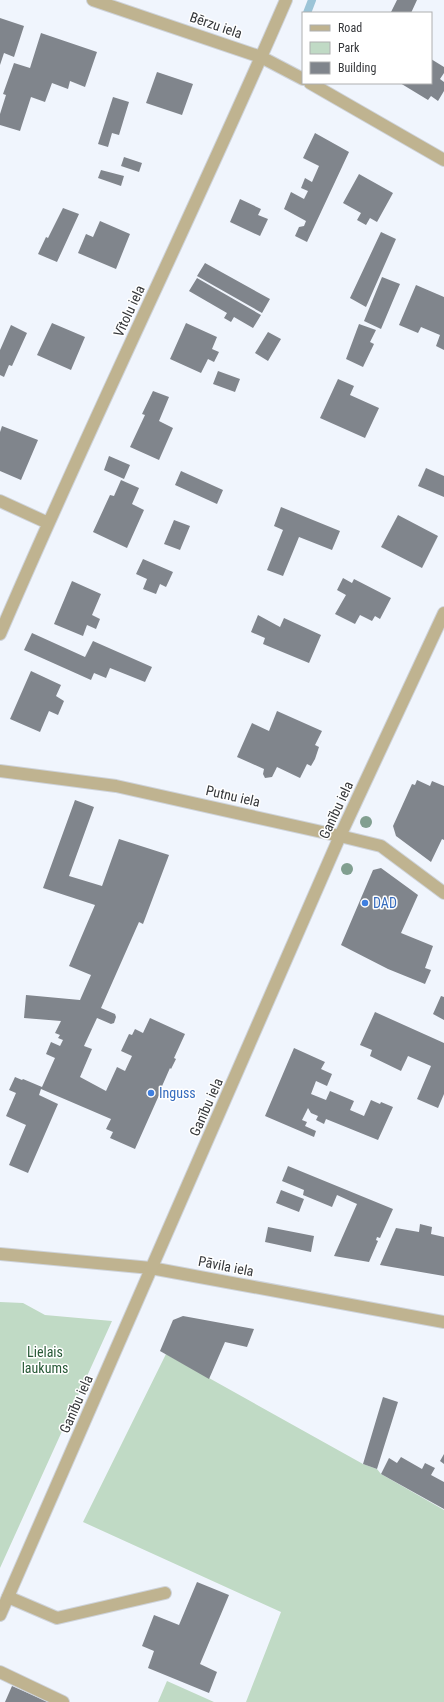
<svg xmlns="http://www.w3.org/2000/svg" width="444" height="1702" font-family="'Roboto Condensed',sans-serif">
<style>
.green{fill:#c0dac5}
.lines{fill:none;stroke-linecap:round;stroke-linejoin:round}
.stream{stroke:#9cc4d7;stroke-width:8}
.building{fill:#80858c}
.service-casing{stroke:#ced3da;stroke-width:14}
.minor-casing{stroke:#ced3da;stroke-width:14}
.tertiary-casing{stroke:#ced3da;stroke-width:14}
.service{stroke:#bfb390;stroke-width:12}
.minor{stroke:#bfb390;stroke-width:12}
.tertiary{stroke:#bfb390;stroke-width:12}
.tree{fill:#819f90}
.shop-dot{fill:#3f7fe0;stroke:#fff;stroke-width:1.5}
.labels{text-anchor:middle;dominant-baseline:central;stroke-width:3;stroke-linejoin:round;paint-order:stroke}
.street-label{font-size:14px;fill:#35373a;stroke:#fff}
.shop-label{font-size:14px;fill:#366cbe;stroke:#fff;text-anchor:start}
.park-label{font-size:14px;fill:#275936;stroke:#fff}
</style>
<rect width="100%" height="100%" fill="#f0f5fd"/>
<path class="green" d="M0,1302L23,1303L45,1315L112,1321L0,1568Z
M166,1354L363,1464L377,1469L381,1474L444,1510V1702H246L281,1612L83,1522Z
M167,1681L214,1702H158Z"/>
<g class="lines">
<path class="stream" d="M307,13L312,0"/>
</g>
<path class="building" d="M397,0H417L411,13H393L391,12Z
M0,18L24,26L14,57L4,53L0,65Z
M41,33L97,52L85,87L70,81L68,89L52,83L45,102L31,97L20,131L0,125V114L6,95L3,94L14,63L30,68Z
M431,59L444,67V73L440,79L444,82V91L438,101L431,96L428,100L400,83H431Z
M157,72L193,84L182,115L146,103Z
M113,97L129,102L119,135L112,133L108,147L98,144Z
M315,133L349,152L307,242L295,236L299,227L304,226L306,221L284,209L291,192L304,199L308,191L301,188L305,178L312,182L319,166L303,158Z
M124,157L142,163L139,172L121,166Z
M101,170L124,176L121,186L98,178Z
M359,174L393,193L377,222L370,218L366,225L357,220L361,213L343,203Z
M240,199L261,209L258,215L268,219L260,236L230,222Z
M63,208L79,214L57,262L38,254L46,237L48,238Z
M100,221L130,234L116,269L78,253L86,234L93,237Z
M381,232L396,239L366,307L350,298Z
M205,263L270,299L262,313L197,276Z
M382,277L400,284L381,329L364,321Z
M197,278L261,315L253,328L234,317L231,322L224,318L227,313L189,291Z
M416,285L444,297V350L436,346L440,335L421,327L418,333L399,325Z
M52,323L85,337L71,370L37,355Z
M186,323L217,337L212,349L219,352L214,362L208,359L201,373L170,359Z
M359,324L376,330L370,342L374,344L363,367L346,359Z
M11,325L27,333L12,366L9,365L4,377L0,375V350Z
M268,332L281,339L268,361L255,353Z
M218,371L240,379L235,392L213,384Z
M338,379L354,386L350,395L379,408L365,438L320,418Z
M153,391L169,397L159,421L173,428L159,460L130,447L145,415L142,414Z
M2,426L38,440L21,480L0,471V432Z
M109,456L130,465L124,479L104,470Z
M426,468L444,476V497L418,486Z
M181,471L223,490L217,504L175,485Z
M121,480L139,488L132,504L144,510L127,548L93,532L110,495L114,496Z
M281,507L340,531L332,550L299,537L283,576L267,570L283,530L274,526Z
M398,515L438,536L422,568L381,547Z
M174,520L190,526L180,550L164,544Z
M143,559L173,572L166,587L160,584L156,594L143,589L147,579L136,574Z
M343,578L352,583L354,579L391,598L380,619L375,616L372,621L360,615L355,624L335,614L346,595L337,590Z
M72,581L101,594L92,615L100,619L96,629L87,625L83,636L54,624Z
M258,615L280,627L284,618L321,635L309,663L263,644L265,638L251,632Z
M32,633L85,657L93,641L152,667L145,682L110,668L106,678L94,673L91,680L24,650Z
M31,671L61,685L56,696L64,701L58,715L49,711L40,732L10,719Z
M277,711L322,731L315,745L319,747L315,759L311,766L307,764L300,778L277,767L272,777L265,778L263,774L264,769L237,757L252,723L269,731Z
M417,780L430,786L432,781L444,786V840L442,839L431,862L396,836L393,826L412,784L415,785Z
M75,800L94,807L69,876L102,886L119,839L169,855L143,924L139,922L101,1008L115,1014L116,1017L114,1023L111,1024L97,1018L84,1046L92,1049L80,1077L106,1091L117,1067L125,1071L132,1056L121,1051L129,1034L132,1035L135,1029L143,1033L150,1018L185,1034L174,1058L176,1059L171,1069L170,1068L159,1093H160L135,1149L110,1138L113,1132L106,1129L111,1119L41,1089L39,1095L58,1104L28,1173L9,1165L26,1125L6,1116L16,1093L9,1090L15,1077L22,1080L23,1079L42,1087L55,1058L46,1054L51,1042L60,1046L63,1040L58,1038L60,1035L55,1033L61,1021L24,1018L26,995L80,1000L91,975L69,966L95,905L43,888Z
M381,868L418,895L401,933L433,946L425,968L431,970L425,984L388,969L341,945L373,870Z
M441,996L444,997V1020L433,1014Z
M375,1012L444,1043V1094L438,1108L417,1099L431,1066L408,1056L401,1071L370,1056L372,1050L360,1045Z
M294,1048L325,1062L321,1069L332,1074L327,1086L316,1081L311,1094L326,1100L330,1091L354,1101L350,1110L364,1116L371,1100L380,1104L381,1102L393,1107L378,1140L326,1119L324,1124L316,1120L318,1116L311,1113L308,1108L302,1120L307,1122L305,1126L316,1131L314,1137L265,1116Z
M288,1166L393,1209L380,1238L377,1237L376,1240L378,1241L369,1262L334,1256L357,1204L337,1195L332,1207L303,1195L304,1190L282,1181Z
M281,1190L304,1199L299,1212L276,1203Z
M420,1224L432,1227L431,1234L444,1237V1276L380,1265L396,1228L419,1232Z
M268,1227L314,1236L311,1252L265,1242Z
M183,1316L232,1325L254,1329L247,1347L225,1342L209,1379L160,1351L173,1320Z
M383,1397L398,1402L377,1469L363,1464Z
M444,1454V1464L440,1461Z
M401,1457L422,1469L425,1463L435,1468L431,1475L444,1482V1509L381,1474L389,1458L397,1463Z
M197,1582L229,1595L200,1664L217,1672L209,1693L148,1668L154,1651L142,1646L154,1615L179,1625Z
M12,1686L48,1702H5Z"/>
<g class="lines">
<defs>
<path id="service" d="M8,1597L57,1618L165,1593
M0,1672L63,1702"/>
<path id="minor" d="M93,0L261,57L303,79
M310,83L444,160
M0,501L48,523
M0,634C91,421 194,213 286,0
M0,771L116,786L340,836L381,846L444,893
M0,1254L151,1268L444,1322"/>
<path id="tertiary" d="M0,1615L340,836L444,613"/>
</defs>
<use href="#service" class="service-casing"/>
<use href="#minor" class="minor-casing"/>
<use href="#tertiary" class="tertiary-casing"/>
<use href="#service" class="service"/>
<use href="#minor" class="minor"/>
<use href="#tertiary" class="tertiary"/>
</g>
<g class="tree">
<circle cx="366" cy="822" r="6"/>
<circle cx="347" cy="869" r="6"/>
</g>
<g class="shop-dot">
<circle cx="365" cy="903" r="4"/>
<circle cx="151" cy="1093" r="4"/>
</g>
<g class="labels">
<g class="street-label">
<text transform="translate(216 25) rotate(19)">Bērzu iela</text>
<text transform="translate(129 311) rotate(-65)">Vītolu iela</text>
<text transform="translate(233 796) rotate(13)">Putnu iela</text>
<text transform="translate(336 810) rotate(-65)">Ganību iela</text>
<text transform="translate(206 1107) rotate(-66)">Ganību iela</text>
<text transform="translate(226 1266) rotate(11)">Pāvila iela</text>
<text transform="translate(76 1404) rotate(-66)">Ganību iela</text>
</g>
<g class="shop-label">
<text x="373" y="903">DAD</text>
<text x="159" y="1093">Inguss</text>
</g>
<g class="park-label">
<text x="45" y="1352">Lielais<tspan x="45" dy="16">laukums</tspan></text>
</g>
</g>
<rect x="302" y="12" width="130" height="72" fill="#ffffff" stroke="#aeafb0"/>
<rect x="310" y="25" width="20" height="6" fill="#bfb390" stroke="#aeafb0"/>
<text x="338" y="32" font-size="12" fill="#35373a">Road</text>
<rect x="310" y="42" width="20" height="12" fill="#c0dac5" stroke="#aeafb0"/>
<text x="338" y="52" font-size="12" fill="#35373a">Park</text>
<rect x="310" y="62" width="20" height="12" fill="#80858c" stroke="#aeafb0"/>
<text x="338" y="72" font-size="12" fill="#35373a">Building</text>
</svg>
